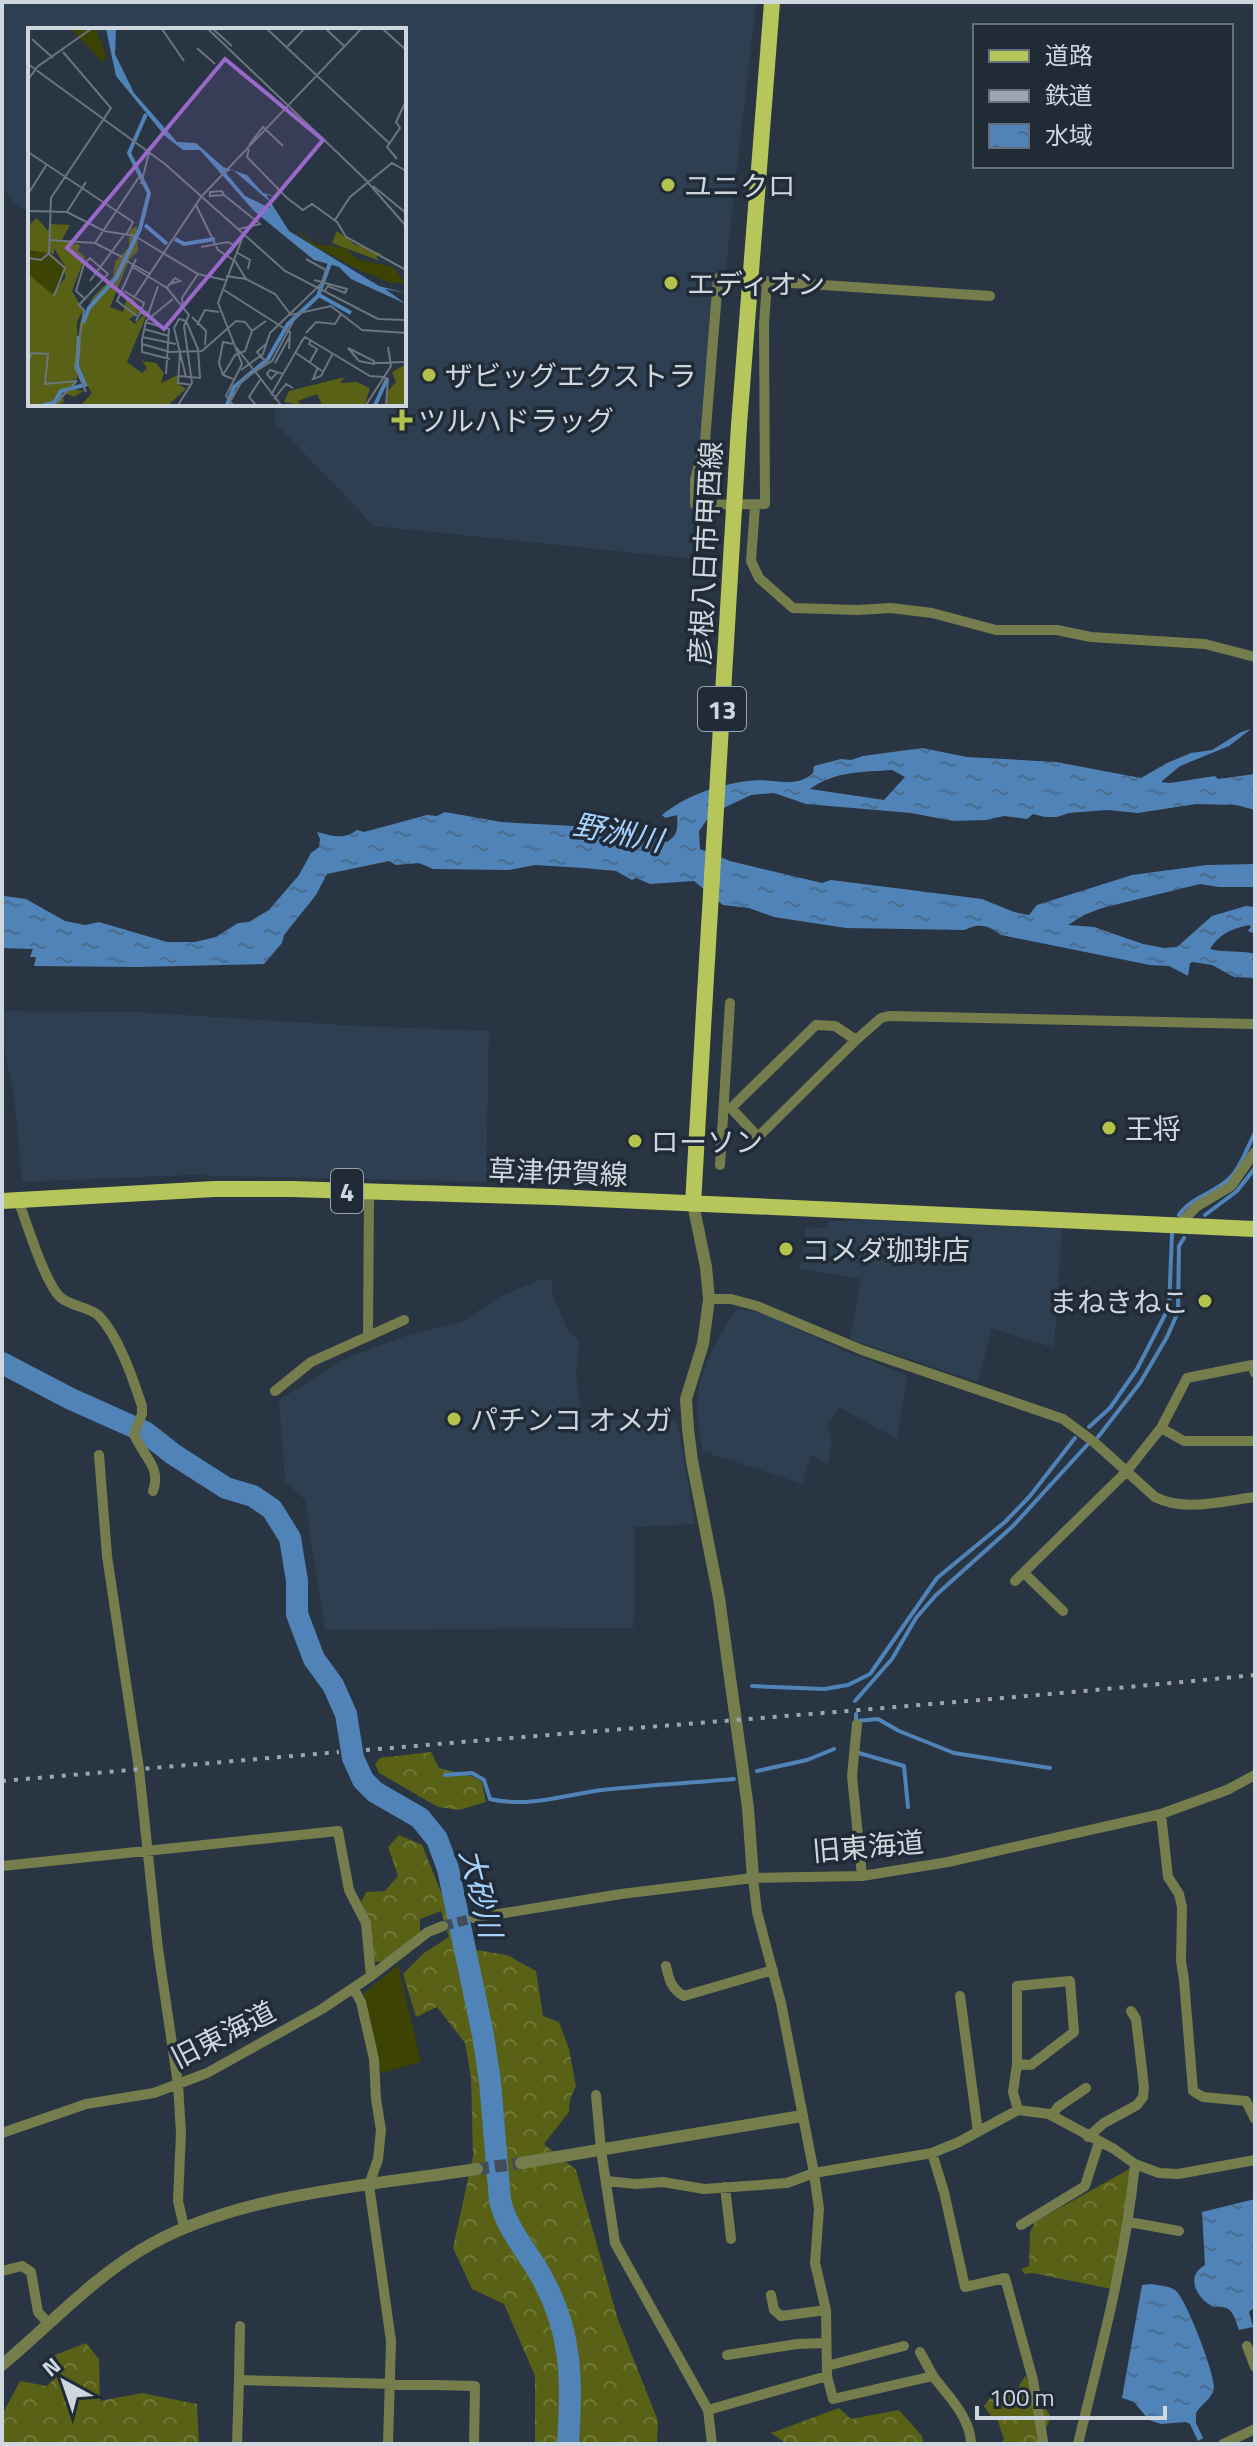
<svg xmlns="http://www.w3.org/2000/svg" width="1257" height="2446" font-family="'Titillium Web','Noto Sans JP',sans-serif">
<style>
.built{fill:#2e3f51}
.green{fill:#3d4403}
.forest{fill:url(#forest-crowns)}
.water{fill:url(#water-ripples);fill-rule:evenodd}
.lines{fill:none;stroke-linecap:round;stroke-linejoin:round}
.stream{stroke:#5083b7;stroke-width:4}
.river{stroke:#5083b7;stroke-width:22}
.minor-tunnel{stroke:#424d59;stroke-width:10;stroke-dasharray:10 5;stroke-linecap:butt}
.tertiary-tunnel{stroke:#424d59;stroke-width:12;stroke-dasharray:12 6;stroke-linecap:butt}
.minor{stroke:#767d4c;stroke-width:10}
.tertiary{stroke:#767d4c;stroke-width:12}
.primary{stroke:#b7c65a;stroke-width:16}
.rail{stroke:#9da6b0;stroke-width:4;stroke-dasharray:4 8;stroke-linecap:butt}
.primary-bridge{stroke:#b7c65a;stroke-width:16}
.poi-dot{fill:#b3c24b;stroke:#202b37;stroke-width:3}
.labels{text-anchor:middle;dominant-baseline:central;stroke-width:7;stroke-linejoin:round;paint-order:stroke}
.shield{fill:#202b37;stroke:#9aa3ac;stroke-width:2}
.shield-label{font-size:26px;font-weight:bold;fill:#ced6de}
.poi-label{font-size:28px;fill:#ced6de;stroke:#202b37;text-anchor:start}
.street-label{font-size:28px;fill:#ced6de;stroke:#202b37}
.water-label{font-size:30px;font-style:italic;fill:#a8d2fe;stroke:#202b37}
.inset-river{fill:none;stroke:#5083b7;stroke-width:4}
.inset-road{fill:none;stroke:#6b7580;stroke-width:2}
.view{fill:#9868ca;fill-opacity:0.15;stroke:#9868ca;stroke-width:4}
.inset-edge{fill:none;stroke:#ced6de;stroke-width:4}
</style>
<defs>
<pattern id="forest-crowns" width="20" height="18" patternUnits="userSpaceOnUse" patternTransform="scale(2)"><rect width="20" height="18" fill="#586115"/><path d="M2 6a3 3 0 1 1 6 0M12 15a3 3 0 1 1 6 0" fill="none" stroke="#6f7737"/></pattern>
<pattern id="water-ripples" width="26" height="14" patternUnits="userSpaceOnUse" patternTransform="scale(2)"><rect width="26" height="14" fill="#5083b7"/><path d="M2 4q2-2 4 0t4 0M15 11q2-2 4 0t4 0" fill="none" stroke="#4a6c8e"/></pattern>
</defs>
<rect width="100%" height="100%" fill="#293542"/>
<path class="built" d="M2,2H756L693,559L374,526L275,423V404H404V30H30V211L19,208L2,186Z
M2,1011L136,1012L360,1026L489,1031L486,1182L189,1175L22,1182L14,1094L2,1038Z
M858,1220L1062,1227L1054,1348L992,1328L978,1382L850,1339L861,1279L800,1269L806,1227L826,1228L828,1222Z
M540,1280H552V1293L568,1331L579,1340L576,1374L582,1419L677,1421L695,1524L634,1527L635,1608L633,1628L325,1630L305,1500L285,1481L279,1400L348,1357L406,1336L461,1322L499,1297Z
M737,1309L760,1312L845,1351L907,1375L897,1439L840,1408L827,1423L832,1442L828,1464L811,1454L802,1484L702,1451L697,1409L700,1381L713,1347Z"/>
<path class="green" d="M398,1965L421,2062L381,2073L363,1994Z"/>
<path class="forest" d="M431,1752L439,1768L474,1777L482,1782L486,1802L459,1810L438,1807L379,1773L375,1764L380,1758Z
M399,1835L422,1845L456,1929L476,1950L507,1955L536,1971L543,2016L559,2022L569,2049L576,2086L570,2099L569,2112L544,2144L576,2170L618,2320L658,2421L657,2444H535V2376L504,2304L472,2289L453,2248L473,2156L471,2077L465,2043L437,2007L416,2017L403,1974L424,1953L449,1937L441,1911L420,1919V1937L384,1962H375L372,1951L371,1923L361,1902L366,1892L385,1891L398,1876L388,1847Z
M1131,2168L1112,2289L1032,2273L1025,2274L1021,2269L1029,2266L1030,2232L1035,2222Z
M86,2343L99,2359L100,2401L142,2393L197,2404L199,2444H2V2415L20,2381L47,2386L62,2371L55,2355Z
M1025,2376L1051,2417L1039,2444H999L1004,2440L998,2421L992,2417L984,2406L994,2393L1003,2398L1016,2391Z
M839,2408L851,2419L899,2410L922,2436L924,2444H787L771,2433Z"/>
<path class="water" d="M1251,729L1229,746L1180,766L1161,782L1170,783L1215,776L1218,779L1255,774V810L1236,805L1196,804L1138,813L1107,810L1069,813L1057,817H1045L1033,814L1027,819L1004,816L986,820L953,821L911,813L806,804L774,793L751,795L711,814L699,831L700,849L730,861L822,883L831,880L982,899L1014,912L1029,915L1037,905L1132,875L1207,865L1255,864V887H1219L1200,884L1102,908L1084,915L1068,925L1094,927L1143,944L1164,948L1177,947L1212,916L1246,906L1255,907V934L1248,931L1251,927L1249,925C1232,929 1220,933 1210,949C1225,953 1240,950 1255,954V978L1234,977L1212,965L1193,962L1190,963L1188,976L1169,966L1150,965L1001,935C988,925 979,923 965,930L846,928L774,917L749,908L723,905L694,881L650,884L636,878L632,880L616,871L583,868L535,865L509,870L433,869L419,863L396,865L389,861L327,874L316,895L284,935L282,943L264,964L137,967L34,966L36,957H30L33,949L2,948V897L4,896L26,899L65,921L85,925L99,922L167,942H195L216,937L238,923L249,922L269,910L299,875L311,853L319,847L320,839L317,832C333,836 343,840 357,830L364,832L427,815L437,816L445,812L501,822L592,827L609,831L650,835L667,842C678,835 678,828 677,815L665,818L662,815C687,795 717,785 748,781C771,777 795,790 813,773L814,766L841,759L851,760L863,756L922,748L967,757L1056,762L1141,778L1167,763L1191,753L1212,750L1241,732ZM892,770L905,777L884,800L810,789C835,771 863,772 892,770Z
M1255,2199V2307L1249,2312L1253,2327L1239,2330C1233,2314 1233,2305 1213,2307C1196,2298 1185,2276 1205,2265L1202,2212Z
M1151,2284C1158,2285 1169,2286 1175,2290C1186,2298 1215,2374 1214,2388C1213,2398 1201,2404 1196,2413V2423L1203,2438L1198,2441L1190,2424L1186,2422L1161,2424L1149,2420L1134,2402L1122,2398L1142,2285Z"/>
<g class="lines">
<path class="stream" d="M1179,1215C1192,1196 1214,1194 1230,1178C1242,1166 1247,1147 1255,1133
M1205,1215L1237,1191L1255,1168
M1089,1427L1110,1408L1137,1369L1169,1307L1172,1234
M1098,1437L1140,1383L1167,1337L1178,1312L1179,1246L1184,1238
M752,1686L824,1689L848,1685L870,1674L937,1578L1005,1522L1030,1496L1075,1438
M855,1701L892,1659L916,1618L936,1595L1013,1526L1088,1444
M856,1714V1721L878,1719L899,1731L954,1753L1050,1768
M859,1753L904,1766L908,1807
M757,1771L807,1760L834,1749
M445,1775L472,1773L484,1780L490,1799C528,1808 564,1795 602,1790C646,1785 690,1783 734,1779"/>
<path class="river" d="M2,1363L71,1399L145,1432L173,1454L226,1488L253,1496L272,1509L290,1538L297,1581V1614L314,1659L333,1685L346,1714L353,1758L359,1771L363,1780L375,1792L420,1818L437,1839L448,1869L483,2035L490,2082L500,2200C506,2228 527,2251 541,2276C573,2333 572,2381 568,2444"/>
<path class="minor-tunnel" d="M443,1926L474,1918"/>
<path class="tertiary-tunnel" d="M477,2169L521,2163"/>
<path class="minor" d="M767,282L764,324L765,504L695,505V480L705,441L718,278L990,296
M755,506L751,561L759,578L793,608L858,610L891,608L932,613L996,630H1057L1091,637L1205,644L1255,657
M816,1025L835,1026L856,1040L758,1137L731,1108Z
M856,1040L881,1018L889,1016L1255,1024
M720,1165L730,1003
M18,1200C27,1223 44,1281 60,1297C71,1307 89,1306 99,1316C119,1337 133,1379 142,1406V1414L134,1434C142,1455 162,1467 153,1491
M1178,1226L1196,1207L1231,1186L1255,1152
M709,1299H731L757,1306L862,1350L1063,1419L1094,1442L1155,1497C1184,1512 1224,1501 1255,1497
M368,1335L369,1191
M275,1391L311,1362L404,1320
M1161,1428L1184,1441H1255
M99,1455L107,1556L139,1769L158,1949L178,2084L181,2133L178,2201L184,2227
M1024,1573L1063,1611
M1015,1581L1126,1472L1161,1428L1187,1378L1252,1365L1255,1373
M857,1724L852,1776L862,1876
M1161,1814L1168,1877L1179,1894L1182,1907L1181,1961L1184,1980L1193,2091L1203,2097L1246,2101L1255,2119
M2,1866L338,1831L349,1890L366,1923L371,1976
M753,1878L757,1912L781,2003L814,2173L819,2209L815,2263L826,2310L827,2376L833,2399L933,2376C948,2396 971,2418 971,2444
M474,1918L621,1894L753,1878L862,1876L948,1862L1161,1814L1227,1790L1255,1775
M666,1966C669,1979 671,1989 684,1996L773,1970
M354,1989L361,2002L374,2059L376,2099L381,2130L378,2159L369,2185L391,2341L388,2444
M960,1996L978,2132
M1017,2064L1031,2065L1074,2032L1070,1981L1017,1986V2064L1013,2092L1018,2110
M596,2095L601,2150L615,2243L708,2410L712,2444
M1052,2115L1058,2107L1086,2088
M2,2133L86,2104L154,2093L207,2073L322,2009L371,1976L428,1932L443,1926
M1088,2137L1104,2123L1137,2105L1143,2097L1144,2087L1136,2019L1131,2011
M932,2153L944,2192L965,2287L1005,2278L1033,2380L1043,2441L1041,2444
M606,2181L636,2184L663,2182L704,2189L787,2183L814,2173L932,2153L959,2142L1018,2110L1049,2114L1114,2149L1135,2164L1159,2173L1178,2174L1255,2160
M725,2187L731,2239
M1129,2222L1179,2231
M1021,2225L1085,2186L1099,2142
M2,2271L22,2266L31,2272L38,2312L49,2324
M771,2295L774,2310L781,2316L826,2310
M1247,2346L1255,2367
M920,2352L933,2376
M727,2355L797,2344L825,2343
M827,2366L904,2346
M239,2380L240,2326
M708,2410L827,2376
M237,2444L239,2380L475,2386L474,2444
M1078,2444C1101,2349 1125,2262 1135,2164
M1223,2444L1255,2429"/>
<path class="tertiary" d="M693,1204L706,1267L709,1299L703,1344L686,1399L688,1429L692,1461L719,1598L748,1808L753,1878
M521,2163L802,2116
M2,2365C51,2324 96,2274 153,2243C245,2193 374,2185 477,2169"/>
<path class="primary" d="M739,425L772,2
M2,1201L214,1189H291L553,1197L1255,1229
M693,1204L705,994"/>
<path class="rail" d="M366,1750C662,1725 959,1704 1255,1675
M2,1781L339,1752"/>
<path class="primary-bridge" d="M705,994L739,425"/>
</g>
<g class="poi-dot">
<circle cx="668" cy="185" r="8"/>
<circle cx="671" cy="283" r="8"/>
<circle cx="429" cy="375" r="8"/>
<path d="M398 408h8v8h8v8h-8v8h-8v-8h-8v-8h8z"/>
<circle cx="1109" cy="1128" r="8"/>
<circle cx="635" cy="1141" r="8"/>
<circle cx="786" cy="1249" r="8"/>
<circle cx="1205" cy="1301" r="8"/>
<circle cx="454" cy="1419" r="8"/>
</g>
<g class="labels">
<g class="shield">
<rect x="698" y="687" width="48" height="44" rx="6"/>
<rect x="331" y="1169" width="32" height="44" rx="6"/>
</g>
<g class="shield-label">
<text x="722" y="709">13</text>
<text x="347" y="1191">4</text>
</g>
<g class="poi-label">
<text x="684" y="185">ユニクロ</text>
<text x="687" y="283">エディオン</text>
<text x="445" y="375">ザビッグエクストラ</text>
<text x="418" y="420">ツルハドラッグ</text>
<text x="1125" y="1128">王将</text>
<text x="651" y="1141">ローソン</text>
<text x="802" y="1249">コメダ珈琲店</text>
<text x="1189" y="1301" text-anchor="end">まねきねこ</text>
<text x="470" y="1419">パチンコ オメガ</text>
</g>
<g class="street-label">
<text transform="translate(705 553) rotate(-87)">彦根八日市甲西線</text>
<text transform="translate(558 1172) rotate(2)">草津伊賀線</text>
<text transform="translate(868 1846) rotate(-5)">旧東海道</text>
<text transform="translate(223 2034) rotate(-27)">旧東海道</text>
</g>
<g class="water-label">
<text transform="translate(618 832) rotate(11)">野洲川</text>
<text transform="translate(481 1893) rotate(76)">大砂川</text>
</g>
</g>
<g transform="translate(28 28)">
<rect width="378" height="378" fill="#293542"/>
<path d="M43,1H68L78,28L75,35ZM265,199L287,216L317,220L329,231L365,239L377,255H362L329,241L283,216ZM0,222L20,224L38,238L24,267L0,248Z" fill="#3d4403"/>
<path d="M9,190L20,203L22,196L42,197L34,212L52,217L50,223L57,229L44,263L55,282L49,294V352L43,350L48,353L44,361L56,363L46,369L34,364L36,374L30,377H0V246L24,266L37,250V238L26,220V226L0,222V198ZM109,198L110,223L101,232L82,279L95,284L99,269L106,271L111,285L101,291L107,296L121,281L99,334L114,345L119,340L114,333L128,335L136,345L133,355L150,347L149,355L158,361L140,377H53L64,365L47,338L52,295L65,269L85,249L87,234L101,219V209H106L100,207L103,201ZM309,203L326,216L354,226L348,229L352,233L304,215ZM378,336V377H359V364L368,354L364,344ZM317,349L312,355L329,354L342,360L337,377H294L289,366L270,373L273,377L256,374L261,363Z" fill="#586115"/>
<path d="M78,1H88L87,26L106,65L149,114L168,115L195,139L219,147L235,165L247,168L238,167L261,203L351,258L378,265L357,261L378,276L323,251L311,239L286,232L226,183L172,122H155L137,108L88,48ZM204,141L241,173L242,180L217,168L198,145Z" fill="#5083b7" fill-rule="evenodd"/>
<path class="inset-river" d="M117,197L139,216M147,211L156,216L187,211M291,267L323,285M55,295L61,280L88,250L112,201L121,165L101,125L118,86M15,377L26,375L33,363L57,357L49,338L51,308M199,377L206,359L240,331L260,296L290,268L302,235M347,377L359,351"/>
<path class="inset-road" d="M134,1L156,33M180,1L339,153M185,1L204,18M239,1L361,115M298,1L316,18M355,1L378,22M4,11L25,30M259,19L276,1M169,20L187,36M0,36L137,136L257,243L350,291L378,292M0,52L9,39L63,1M221,117L235,99L255,118M221,121L219,129L259,170L275,182L284,176L309,194L318,209L378,242M0,124L105,194L98,207M369,131L359,119L372,100L368,94L378,73M336,150L378,198M113,156L121,125M345,158L378,185M194,163L196,167L182,168V164ZM0,166L19,136M196,167L232,196L211,201M173,169L333,1M168,177L190,222L207,233L218,251M0,183L39,184L76,203L107,208M39,184L58,154M307,192L322,169L364,135L378,143M110,210L170,246L197,252M21,212L67,215L94,229M67,215L111,149M173,219L200,214L206,217L203,224M208,224L222,232L220,241M21,226L37,240L26,268M1,230L13,232L21,225L23,170L83,80L35,24M108,231L89,273L109,288M97,232L122,246M56,236L62,230L80,246L51,277L56,282L47,339L58,364M103,238L139,260L161,287L156,298L164,355L150,377M198,248L218,251L247,266L263,287L303,278L334,302L378,305M286,252L319,261L317,265L300,258L296,264M62,253L96,207M139,260L140,258L147,250L152,253L142,256M196,262L262,304L261,321M96,263L116,275L112,285M107,268L173,169M56,270L48,263L56,236M155,279L154,270L170,246M164,289L178,303L177,317M108,293L112,285L120,287L130,258M158,293L151,291L146,300L158,349M117,294L141,301L138,346M169,297L177,282L191,284M116,301L141,308M278,305L288,294L307,296L313,286M114,309L148,316M273,314L277,309L342,348L355,349M239,315L229,324L240,336M114,316L142,324L174,323L208,293L217,294L224,303L238,293M205,316L195,314L191,335L195,347L205,351M208,319L253,377M320,320L346,333V336L331,333ZM152,325L150,355L164,357M268,325L294,343M142,331L114,324V312L118,293L145,271M0,334L4,325L20,326L17,356L49,353M282,334L289,321L281,316L283,312M247,335L262,308M347,335L378,334M290,339L285,351L293,348L305,325M213,342L235,326L242,305L294,255L298,242L278,231M249,345L243,351L239,346L242,342L255,346M195,347L207,327L217,323L224,303M151,348L172,350L170,321L158,293M355,349L360,351L358,377M243,367L274,313M246,371L258,356L265,360M203,372L215,351L244,333L268,288M26,377L49,353M205,377L198,368L214,336L190,275L215,208M228,377L221,369L232,352M338,377L363,338L360,319"/>
<path class="view" d="M197,31L295,112L136,301L39,220Z"/>
<rect width="378" height="378" class="inset-edge"/>
</g>
<rect width="1257" height="2446" fill="none" stroke="#ced6de" stroke-width="8"/>
<rect x="973" y="24" width="260" height="144" fill="#202b37" stroke="#666f7a" stroke-width="2"/>
<rect x="989" y="50" width="40" height="12" fill="#b7c65a" stroke="#666f7a" stroke-width="2"/>
<text x="1045" y="64" font-size="24" fill="#ced6de">道路</text>
<rect x="989" y="90" width="40" height="12" fill="#9da6b0" stroke="#666f7a" stroke-width="2"/>
<text x="1045" y="104" font-size="24" fill="#ced6de">鉄道</text>
<rect x="989" y="124" width="40" height="24" fill="url(#water-ripples)" stroke="#666f7a" stroke-width="2"/>
<text x="1045" y="144" font-size="24" fill="#ced6de">水域</text>
<g transform="translate(64 2382) rotate(320)" stroke="#202b37" stroke-width="6" paint-order="stroke">
<path d="M0-6L14 30L0 20L-14 30Z" fill="#ced6de"/>
<text y="-12" font-size="22" font-weight="bold" text-anchor="middle" fill="#ced6de">N</text>
</g>
<path d="M977 2406v12h188v-12" fill="none" stroke="#ced6de" stroke-width="4"/>
<text x="989" y="2406" font-size="24" fill="#ced6de" stroke="#202b37" stroke-width="6" paint-order="stroke">100 m</text>
</svg>
